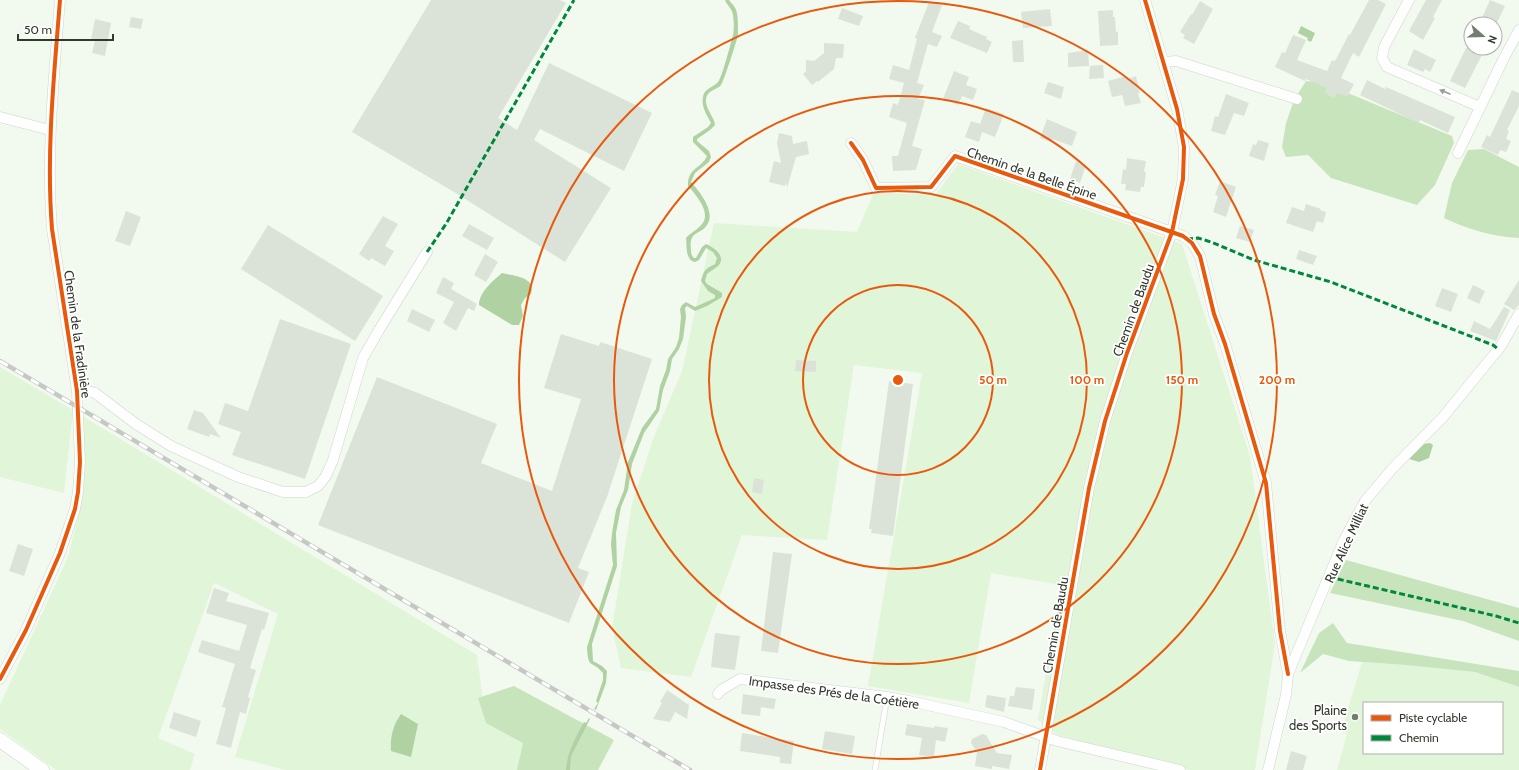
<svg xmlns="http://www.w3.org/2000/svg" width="1519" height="770" font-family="Cabin,sans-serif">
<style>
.green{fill:#e1f5d9;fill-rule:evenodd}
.forest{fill:#c8e4bc}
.water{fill:#b0d1a2}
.building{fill:#dbe3d8}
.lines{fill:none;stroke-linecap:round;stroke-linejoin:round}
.lane-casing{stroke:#ced5cb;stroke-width:6}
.street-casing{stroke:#ced5cb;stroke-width:11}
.secondary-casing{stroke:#ced5cb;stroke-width:15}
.lane{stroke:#fdfefd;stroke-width:5}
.street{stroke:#fdfefd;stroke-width:10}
.secondary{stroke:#fdfefd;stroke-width:14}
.rail-casing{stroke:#c6c8c5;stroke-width:4.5}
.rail{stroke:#fff;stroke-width:3;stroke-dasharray:9;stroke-linecap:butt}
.quiet{stroke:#00873e;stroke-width:3;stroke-dasharray:6 3;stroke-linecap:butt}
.cycleway-casing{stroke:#fff;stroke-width:6}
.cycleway{stroke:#e8590c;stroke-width:4}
.oneway{fill:#979c95}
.ring{fill:none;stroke:#e8590c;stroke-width:2}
.poi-dot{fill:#757d71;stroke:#fff;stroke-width:1.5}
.labels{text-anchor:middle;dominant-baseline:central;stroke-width:3.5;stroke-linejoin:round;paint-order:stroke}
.street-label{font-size:13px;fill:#31392d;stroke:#fff}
.poi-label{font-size:13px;fill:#31392d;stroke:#fff;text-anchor:end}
.centre{fill:#e8590c;stroke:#fff;stroke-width:2}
.ring-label{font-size:12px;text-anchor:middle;font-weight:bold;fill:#e8590c;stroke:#fff;stroke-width:3.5;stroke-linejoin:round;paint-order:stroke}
</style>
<rect width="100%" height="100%" fill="#f2faef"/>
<path class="green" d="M958,164L1182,244L1250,456L1275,644L1255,770H1190L1058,735L1038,720L1061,585L991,573L969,703L868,686L922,373L854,365L827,540L742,535L691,677L621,668L612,628L632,504L653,439L682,371L714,223L857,232L873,194H936Z
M0,367L73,410L64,493L0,477Z
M84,417L477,655L486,723L526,742L528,770H286L235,757L278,614L214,583L158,738L195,754L190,770H56L0,729V705L68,557L82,500Z
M1362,662L1406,665L1475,672L1519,687V770H1337L1347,734L1341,732ZM1364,703H1502V753H1364Z"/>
<path class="forest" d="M1306,81L1321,82L1452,136L1454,143L1435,185L1417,205L1331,178L1308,155L1286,157L1282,147L1286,123L1294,100Z
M1484,149L1519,167V238C1494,237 1467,229 1444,218L1452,183L1468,150Z
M1346,560L1519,608V641L1463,621L1330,593Z
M1333,623L1347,643L1519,671V687L1475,672L1406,665L1349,661L1323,654L1300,673L1319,633Z
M514,686L614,740L598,770H517L523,743L486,723L478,698Z"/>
<path class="water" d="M725,0H729C732,4 736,7 737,13C738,19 738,28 738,35C737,40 724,81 721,85C717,90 707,90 706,99C705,109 714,116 715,125L710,130L697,139V141L709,151L711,157L709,162L695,173L691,182C699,191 713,208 709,221C703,237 688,228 691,250C691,253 691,255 694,258H696L702,247L706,244C714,247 727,257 718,266C715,269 710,271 707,274L705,281L707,284L722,293V297L707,306L695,311L687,306L685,308L686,317L683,339L679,349L672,359L670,371L663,390L659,411L644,433L632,464L628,490L621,507L616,533L617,566L592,644L593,661L602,666L607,671L606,683L596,710L594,709L598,703L596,701L603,680V673C591,659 588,670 587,647L613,565L611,545L612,533L616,510L624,490L628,462L642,428L656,409L660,386L666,370L668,359L676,347L679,338L681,317L680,309L682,305L686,302L695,307L715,298V295L708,291L701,281C704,270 705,269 715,264L717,258L713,252L706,248L699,260L695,262C685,260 687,246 686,238C690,233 694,232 698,228C715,216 697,196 688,186C687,168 702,168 707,156L693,142V137L708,127L711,123C707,115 701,107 703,97C704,88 713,88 718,82C722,78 731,42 733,35C734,31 734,20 733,16C733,9 727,6 725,0Z
M1301,26L1315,33L1311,42L1307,40L1308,38L1298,33Z
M502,273C513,276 537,277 531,294L525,298L521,305L523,316L519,325H512L479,305C479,292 493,281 502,273Z
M1430,443L1433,445L1429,458L1419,462L1409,459L1424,444Z
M401,714L418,724L411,757L391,751C390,737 393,725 401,714Z
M589,718L590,719L571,756L570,770H566C567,752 576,737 584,722L586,723Z"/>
<path class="building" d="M431,0H560L566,3L498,118L517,130L549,63L652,113L624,171L540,129L534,140L611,188L565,262L454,192L352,132Z
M1369,0H1378L1386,4L1359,57L1353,53L1341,78L1354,84L1347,97L1337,93L1334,98L1325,93L1327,88L1306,79L1305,81L1275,67L1282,52L1285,53L1293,35L1306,40L1297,60L1327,71L1332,60L1335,61L1349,34L1350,35Z
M1426,0H1442L1433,17L1435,18L1423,40L1409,31Z
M1490,0L1505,6L1495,27V24H1489L1481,20Z
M1200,1L1213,9L1194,44L1183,38L1185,35L1180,32L1191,14L1192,15Z
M929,2L942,5L932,32L942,36L937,47L928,44L917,83L924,85L918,99L925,100L912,146L922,149L916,170L893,171L892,156H898L907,123L889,117L893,103L898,105L904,83L889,79L893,65L909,70L917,39L915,38Z
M842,8L863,16L859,26L838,19Z
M1050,9L1052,26L1023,28L1021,12Z
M1113,10V17H1115L1116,32H1118V45L1100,46L1098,11Z
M131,17L143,19L141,29L129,27Z
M95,19L111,23L105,56L92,53L95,40H91Z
M958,21L970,26L969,29L987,37L986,39L992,42L987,53L950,38Z
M1023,40L1024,62H1013L1012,41Z
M824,43L844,44L843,58H836L834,69L818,82L817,81L812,85L803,74L806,71V60L814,61L824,53Z
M1466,48H1477L1484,51L1465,88L1450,81Z
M1414,49L1436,60L1430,72L1425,69L1423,72L1407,65Z
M1088,50L1089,66L1068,67V53Z
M1103,65L1104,78L1089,79L1090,66Z
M954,71L969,77L966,85L977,89L973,100L962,96L958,105L943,99Z
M1127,76V79L1136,76L1140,93H1138L1141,103L1125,106L1122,95L1112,97L1108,81Z
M1367,80L1385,89L1386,87L1455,117L1448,133L1420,120L1419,123L1360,95Z
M1048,82L1064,87L1061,99L1044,93Z
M1512,90L1519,93V106L1507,130L1509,131L1506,139L1511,141L1506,152L1500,150L1498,155L1481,147L1487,135L1490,137Z
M1226,94L1249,103L1244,116L1234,113L1225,135L1211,131L1215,116L1218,117Z
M986,108L1004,114L995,137L982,132L979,142L965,137L971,121L980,124Z
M1047,119L1077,132L1072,146L1052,139L1051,142L1040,138Z
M779,133L792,136L793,144L807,141L809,154L796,157L787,188L786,182L785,186L769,182L774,161L781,163L777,143Z
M1258,140L1269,143L1264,161L1249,156L1253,144L1256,145Z
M1127,158L1146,161L1144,172H1146L1144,187H1141L1140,192L1125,190L1126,184H1121L1123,169L1126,170Z
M1076,161L1086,165L1080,183L1070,179Z
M1220,181L1236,187L1226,217L1213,212L1218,196L1215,195Z
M1306,204L1321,209L1320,210L1326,212L1323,223L1317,221L1313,232L1286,223L1292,207L1304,211Z
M126,211L141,217L130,246L115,241Z
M383,216L398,224L385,246L394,251L385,266L371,258L369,261L359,254Z
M469,224L494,238L487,250L462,236Z
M268,225L383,296L355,341L241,269Z
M1240,226L1254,230L1250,242L1236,238Z
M1299,250L1317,256L1313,265L1296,259Z
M485,254L498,262L486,282L474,275Z
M443,277L454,283L451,289L477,304L474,311L468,308L456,331L443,323L454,302L436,293Z
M1519,280V305L1514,310L1504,304Z
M1473,285L1485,291L1479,304L1467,298Z
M1442,288L1458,294L1451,312L1435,306Z
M1504,307L1510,310L1496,341L1470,331L1474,321L1490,329Z
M412,309L435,320L429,332L407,321Z
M280,319L351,344L305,479L232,455L241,432L218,424L225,403L248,411Z
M561,334L599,346L600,342L652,359L607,497L578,568L589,572L569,623L318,525L377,377L497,424L481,463L552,491L581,399L544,388Z
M796,360L816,361V372L795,371Z
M889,381L913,384L893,536L871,533L872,529H869Z
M194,410L203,413L221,438L210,434L209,437L187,429Z
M754,478L764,480L762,494L752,492Z
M18,544L33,549L24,576L9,571Z
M773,552L792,554L778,653L761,651Z
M214,588L229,593L226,601L269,613L264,630L262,629L250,668L256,670L248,697L250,698L246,714L240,712L231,748L216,744L226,708L222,707L235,664L198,652L202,640L239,651L247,625L206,613Z
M715,633L740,636L735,670L711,667Z
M1016,687L1035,689L1032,710L1008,706L1010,696H1014Z
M667,690L689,705L687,719L675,712L670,722L653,719L662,703L660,702Z
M743,694L776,699L774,709L761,707L760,716L741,714Z
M987,695L1006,698L1004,712L985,707Z
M174,712L201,721L196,737L169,728Z
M907,724L934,728V726L948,728L945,742L936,740L934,757L919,755L922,738L905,735Z
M825,731L855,736L852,754L822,749Z
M742,733L794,741L791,764L780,763V757L740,751Z
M982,734L986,735L997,753L1012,755L1009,769L992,766V769L975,766L977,752L971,743L972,739Z
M1291,751L1307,756L1303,770H1286Z"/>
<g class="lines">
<defs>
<path id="lane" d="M875,770L887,697"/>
<path id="street" d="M1409,0L1384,47L1382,58L1387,67L1480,107
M1165,62L1176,61L1297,99
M0,117L50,130
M851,143L863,160L876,188L931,187L955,156L1183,236L1192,243L1200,256L1214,314L1225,344L1266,483L1280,631L1288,674
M1458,153L1504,58L1519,30
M77,391L85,390L95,393L136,424L171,446L238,477L283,492H306L318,486L326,476L333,460L363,358L379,330L427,252
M0,679L26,630L60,553L75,509L78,492L80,462L77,391L52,229C46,153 54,76 60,0
M718,694L721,690L740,679L887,697L909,701L1004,722L1057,741L1180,770
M1040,770L1089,488L1105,421L1127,353L1172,232L1183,179L1184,147L1177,109L1145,0
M1268,770L1286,695L1288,674L1344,540L1365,501L1392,469L1443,417L1501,346L1519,314"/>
<path id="secondary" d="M0,740L42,770"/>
</defs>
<use href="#lane" class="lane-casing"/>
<use href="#street" class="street-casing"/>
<use href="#secondary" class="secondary-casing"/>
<use href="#lane" class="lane"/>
<use href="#street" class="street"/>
<use href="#secondary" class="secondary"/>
<defs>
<path id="rail" d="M0,361L690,770"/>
</defs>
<use href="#rail" class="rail-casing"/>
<use href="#rail" class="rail"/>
<path class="quiet" d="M1187,239L1198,238L1211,242L1254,260L1331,282L1493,345L1498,349
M427,252L446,224L574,0
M1329,577L1496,616L1519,623"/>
<defs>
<path id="cycleway" d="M851,143L863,160L876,188L931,187L955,156L1183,236L1192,243L1200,256L1214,314L1225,344L1266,483L1280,631L1288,674
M0,679L26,630L60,553L75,509L78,492L80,462L77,391L52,229C46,153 54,76 60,0
M1040,770L1089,488L1105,421L1127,353L1172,232L1183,179L1184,147L1177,109L1145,0"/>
</defs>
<use href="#cycleway" class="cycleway-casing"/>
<use href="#cycleway" class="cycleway"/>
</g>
<defs><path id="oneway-solid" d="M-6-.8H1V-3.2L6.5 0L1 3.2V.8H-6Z"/></defs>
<use class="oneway" href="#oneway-solid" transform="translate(1445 92) rotate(-157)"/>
<g class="ring">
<circle cx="898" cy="380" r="95"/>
<circle cx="898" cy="380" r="189"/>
<circle cx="898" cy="380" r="284"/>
<circle cx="898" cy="380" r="379"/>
</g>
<circle class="poi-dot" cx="1355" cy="717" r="4"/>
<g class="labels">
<g class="street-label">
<text transform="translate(1032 173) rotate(19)">Chemin de la Belle Épine</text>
<text transform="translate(1133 310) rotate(-70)">Chemin de Baudu</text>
<text transform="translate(78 334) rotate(82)">Chemin de la Fradinière</text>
<text transform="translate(1346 543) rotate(-65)">Rue Alice Milliat</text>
<text transform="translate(1055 625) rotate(-80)">Chemin de Baudu</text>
<text transform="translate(834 692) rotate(8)">Impasse des Prés de la Coétière</text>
</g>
<g class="poi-label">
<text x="1347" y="710">Plaine<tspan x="1347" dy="15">des Sports</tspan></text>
</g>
</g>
<circle cx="898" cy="380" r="6" class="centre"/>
<g class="ring-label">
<text x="993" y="384">50 m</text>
<text x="1087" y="384">100 m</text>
<text x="1182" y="384">150 m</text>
<text x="1277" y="384">200 m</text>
</g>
<rect x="1363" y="702" width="140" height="52" fill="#ffffff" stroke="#adb0ab"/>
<rect x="1371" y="715" width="20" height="6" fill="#e8590c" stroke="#adb0ab"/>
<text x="1399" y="722" font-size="12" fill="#31392d">Piste cyclable</text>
<rect x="1371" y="735" width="20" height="6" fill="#00873e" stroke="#adb0ab"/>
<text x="1399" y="742" font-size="12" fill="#31392d">Chemin</text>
<g transform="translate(1483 36) rotate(110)"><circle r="19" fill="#ffffff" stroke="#adb0ab"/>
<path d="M0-3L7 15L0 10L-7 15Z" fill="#757d71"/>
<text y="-6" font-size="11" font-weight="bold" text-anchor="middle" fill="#31392d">N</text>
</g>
<path d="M18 34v6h95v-6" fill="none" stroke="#31392d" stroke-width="2"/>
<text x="24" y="34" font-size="12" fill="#31392d" stroke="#ffffff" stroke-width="3" paint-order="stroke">50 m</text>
</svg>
